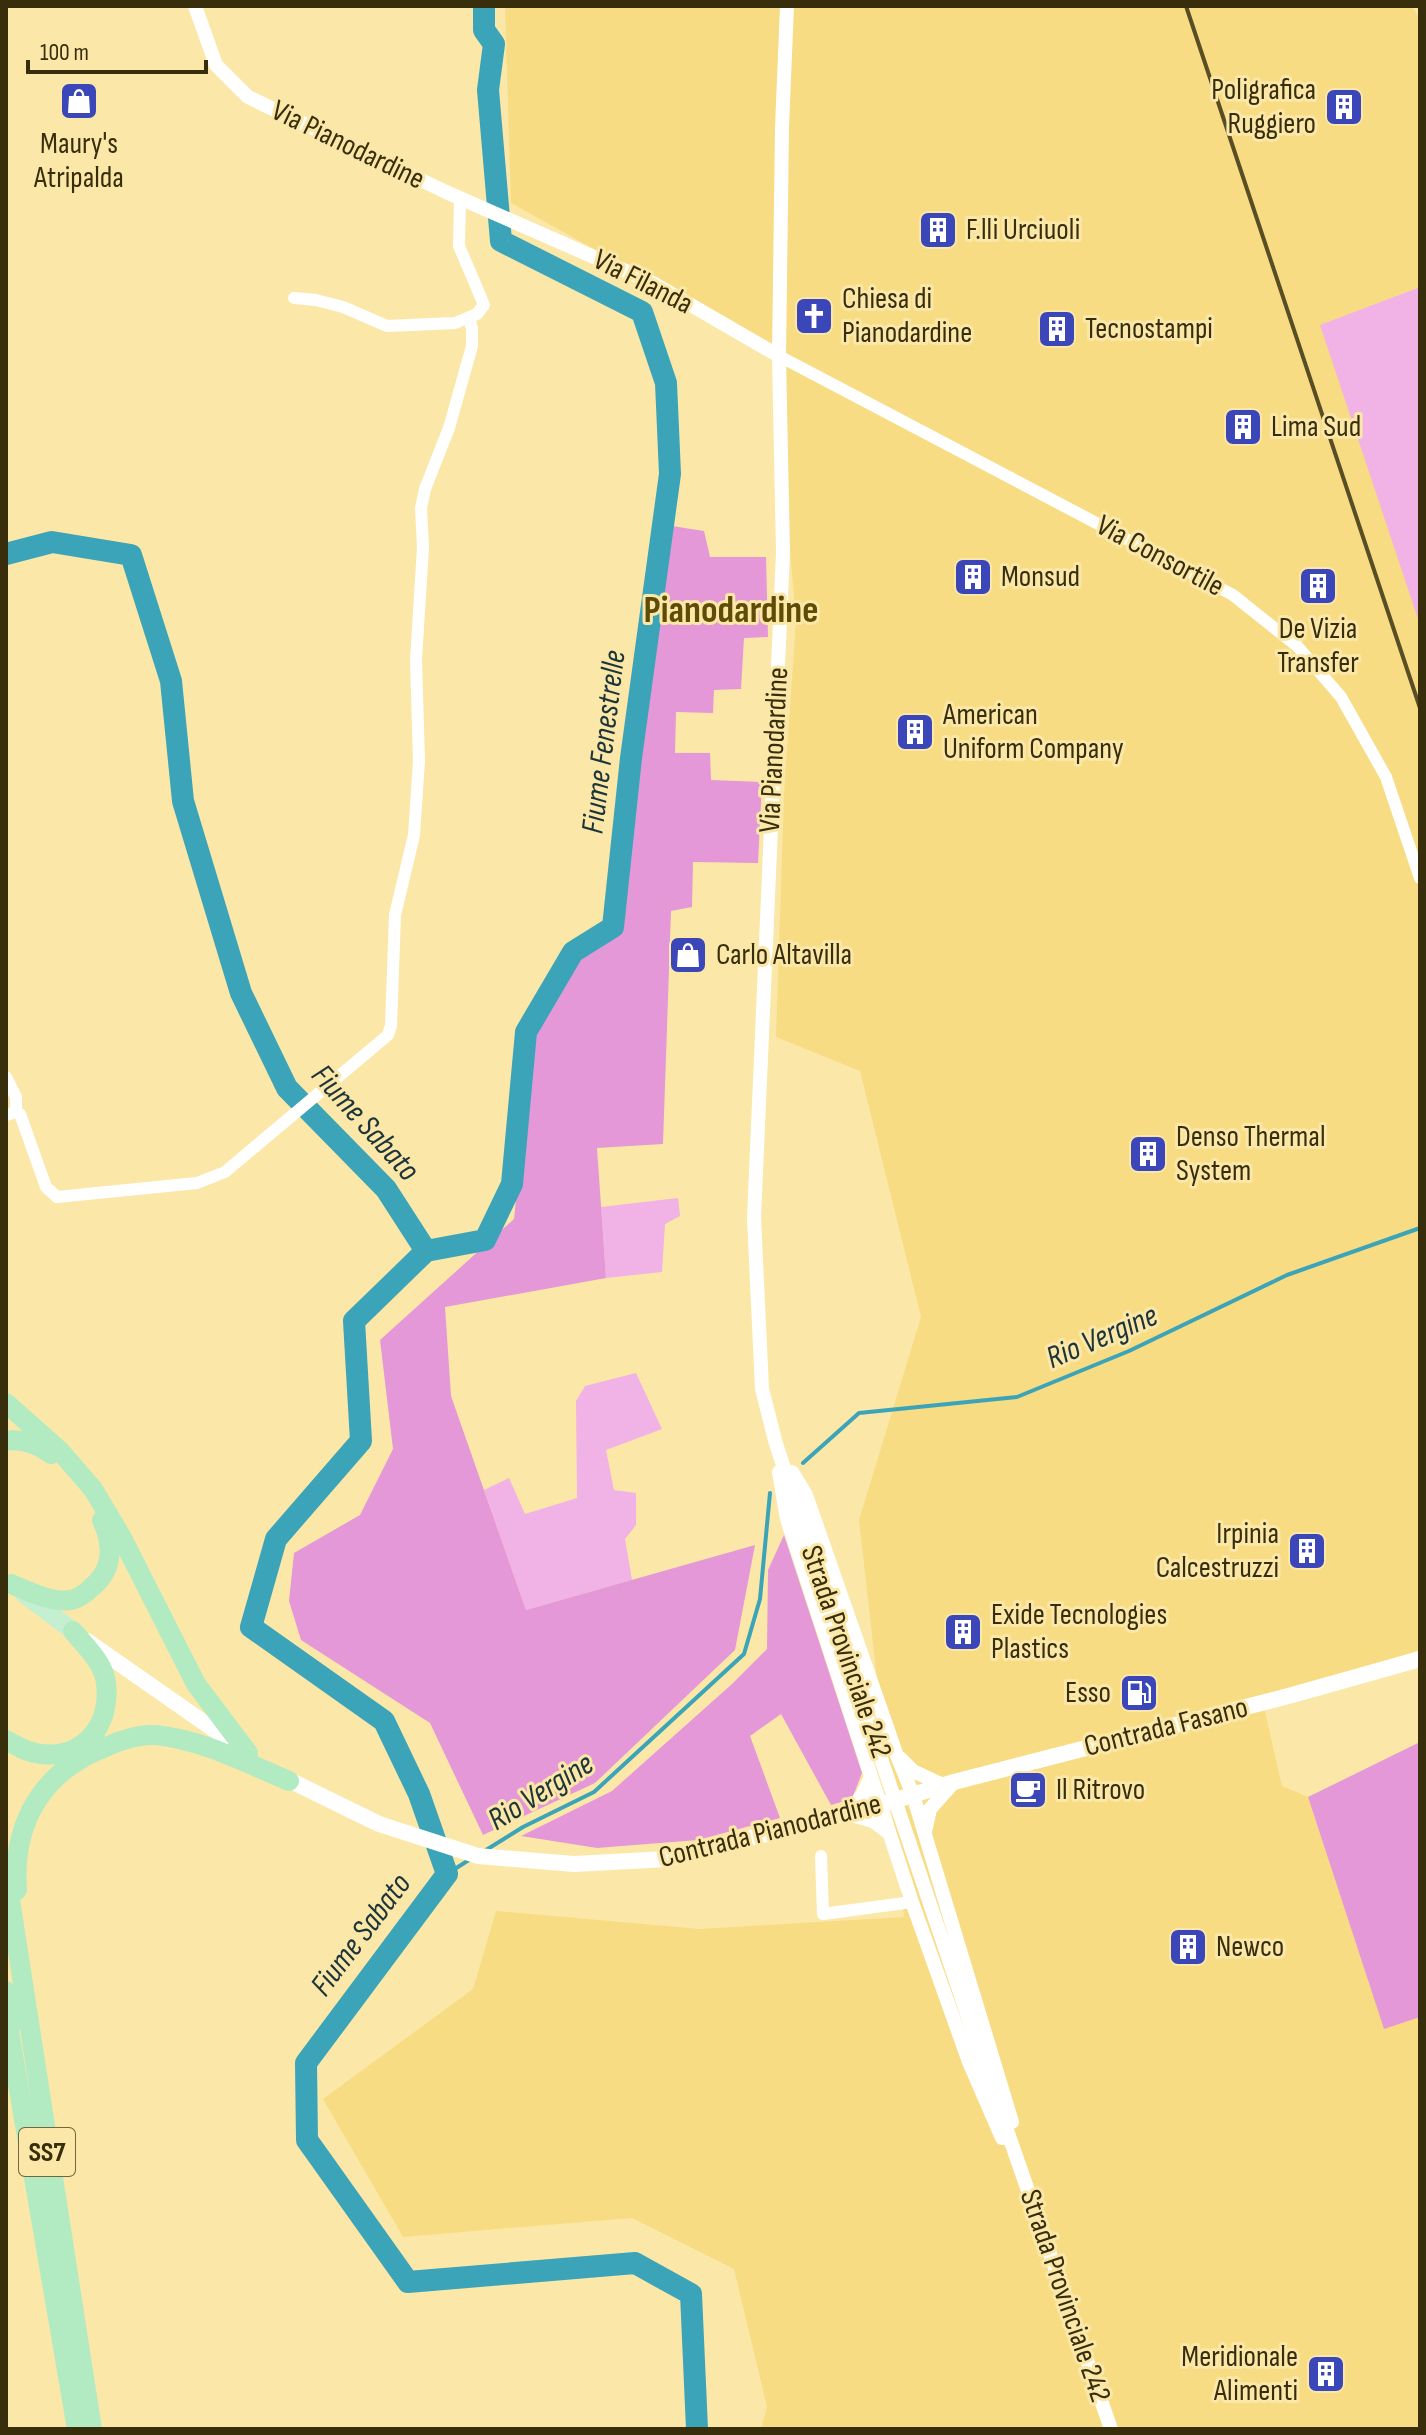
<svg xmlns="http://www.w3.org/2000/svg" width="1426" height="2435" font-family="'Sofia Sans Condensed',sans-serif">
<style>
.built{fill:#f7dc83}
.green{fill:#f1b2e5}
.forest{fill:#e498d7}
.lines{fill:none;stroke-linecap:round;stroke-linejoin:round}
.stream{stroke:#3ca4b8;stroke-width:4}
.river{stroke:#3ca4b8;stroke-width:22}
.minor{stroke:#fff;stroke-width:12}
.tertiary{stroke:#fff;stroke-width:14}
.secondary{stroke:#fff;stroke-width:16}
.primary{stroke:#c5efd1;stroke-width:18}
.trunk{stroke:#b2eac2;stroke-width:20}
.rail{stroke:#594d26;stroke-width:4}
.labels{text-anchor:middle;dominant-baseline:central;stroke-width:6;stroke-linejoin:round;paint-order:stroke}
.shield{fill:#fbe8a9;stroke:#72663b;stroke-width:2}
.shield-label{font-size:28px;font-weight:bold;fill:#382e0c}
.poi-label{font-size:30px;fill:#382e0c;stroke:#fbe8a9;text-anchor:start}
.street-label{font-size:30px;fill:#382e0c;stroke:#fbe8a9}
.water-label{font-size:32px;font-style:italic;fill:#1d3439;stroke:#fbe8a9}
.district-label{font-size:38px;font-weight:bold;fill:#5d4b06;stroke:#fbe8a9}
</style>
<rect width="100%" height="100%" fill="#fbe8a9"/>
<path class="built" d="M505,6H1412L1420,20V287L1321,325L1420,621V1650L1262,1699L1282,1786L1308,1797L1384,2028L1420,2017V2429H761L767,2407L734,2269L632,2218L403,2237L323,2099L473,1989L496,1911L700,1929L904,1917L859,1520L921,1317L860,1071L776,1037L784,794L796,620L773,348L511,203Z"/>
<path class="green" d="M1420,287V621L1419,622L1320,325Z
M678,1198L680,1216L665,1224L662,1272L606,1278L601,1207Z
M636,1373L662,1429L606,1450L614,1490L636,1493V1525L625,1539L632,1580L526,1610L484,1490L509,1478L525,1514L577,1498L576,1401L585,1386Z"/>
<path class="forest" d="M672,526L704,531L710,557H766L768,637L744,638L741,689L714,690L713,713L676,712L675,753H710L711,780L762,782L758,863L693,862L692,907L671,911L663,1144L597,1148L606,1278L445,1307L451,1396L526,1610L755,1545L735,1650L595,1783L483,1835L430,1723L301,1640L289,1601L294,1553L360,1515L393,1449L380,1340L514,1219L533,1034L573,964L617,931Z
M784,1535L862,1773L852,1799L831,1805L781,1714L750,1736L780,1818L698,1840L597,1848L521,1836L612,1791L732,1684L767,1649L768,1570Z
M1420,1742V2017L1384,2029L1308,1797Z"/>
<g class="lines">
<path class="stream" d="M803,1463L859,1413L1017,1397L1129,1351L1287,1275L1420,1228
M486,1850L523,1827L594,1792L744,1654L760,1599L770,1493
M447,1874L472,1858"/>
<path class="river" d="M6,554L52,542L131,555L171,681L183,801L241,993L287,1088L386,1189L426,1251L354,1321L361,1441L276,1539L251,1627L384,1721L419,1794L447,1874L306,2063L307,2140L408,2282L635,2263L691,2294L697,2429
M426,1251L485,1240L512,1184L526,1032L573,952L613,927L631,758L670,474L666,383L642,312L501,241L488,90L494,44L484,30V6"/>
<path class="minor" d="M294,298L316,300L343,307L387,326L455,323L477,314L484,305L459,246L460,198
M779,356L1233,595L1297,646L1341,697L1386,777L1420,878
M6,1077L16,1097V1112
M6,1115L16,1112L20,1114L46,1187L57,1197L197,1183L225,1172L388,1035L391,1026L395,915L414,835L419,761L416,660L423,547L421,508L425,489L449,428L472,346V329L469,317
M821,1856L823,1914L912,1902"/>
<path class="tertiary" d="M195,6L216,65L248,97L446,192L653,283L779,356
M787,6L782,127L779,356L783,552L754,1218L762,1389L776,1444L836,1625L986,2070L1111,2429
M779,1472L787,1519L912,1902L969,2062L1002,2138
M792,1472L806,1495L896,1753L913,1795L1012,2122
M900,1758L913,1771L943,1785
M871,1777L863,1794L848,1814L873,1821L889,1833
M925,1832L930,1809L954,1782"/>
<path class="secondary" d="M87,1641L239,1747
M281,1776L379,1824L478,1856L574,1864L667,1859L880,1805L954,1782L1292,1695L1420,1659"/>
<path class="primary" d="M24,1594L73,1631"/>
<path class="trunk" d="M6,1403L60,1451L93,1489L121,1536L196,1684L248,1753
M6,1441C21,1438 39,1445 51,1454
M11,1584C28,1591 51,1603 71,1600C78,1599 87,1592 92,1587C114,1569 113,1544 102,1520
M6,1740C17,1746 28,1753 41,1754C84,1759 111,1725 106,1683C104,1663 85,1646 73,1631
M6,1874L92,2429
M17,1890C12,1822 43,1770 108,1746C121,1740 141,1734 156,1735C203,1740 246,1763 289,1781
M6,1991L11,2025
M6,2014L77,2429"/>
<path class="rail" d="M1186,6L1420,708"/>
</g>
<defs>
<symbol id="shop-square" viewBox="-11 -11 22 22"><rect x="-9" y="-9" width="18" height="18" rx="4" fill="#3b46b9" stroke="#fbe8a9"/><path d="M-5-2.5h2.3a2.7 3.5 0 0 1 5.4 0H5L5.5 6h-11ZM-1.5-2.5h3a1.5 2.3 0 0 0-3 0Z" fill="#fff"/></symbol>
<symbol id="building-square" viewBox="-11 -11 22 22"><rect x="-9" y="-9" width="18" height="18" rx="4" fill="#3b46b9" stroke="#fbe8a9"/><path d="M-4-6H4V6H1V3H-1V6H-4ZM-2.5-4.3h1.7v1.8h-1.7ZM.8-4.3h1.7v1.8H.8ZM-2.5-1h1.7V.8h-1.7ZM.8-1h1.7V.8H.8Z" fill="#fff"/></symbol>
<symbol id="church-square" viewBox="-11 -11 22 22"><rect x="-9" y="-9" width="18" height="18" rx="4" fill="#3b46b9" stroke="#fbe8a9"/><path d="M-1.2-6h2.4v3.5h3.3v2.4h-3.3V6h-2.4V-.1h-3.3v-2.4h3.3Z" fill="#fff"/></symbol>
<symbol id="fuel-square" viewBox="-11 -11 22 22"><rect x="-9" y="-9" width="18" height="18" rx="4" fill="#3b46b9" stroke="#fbe8a9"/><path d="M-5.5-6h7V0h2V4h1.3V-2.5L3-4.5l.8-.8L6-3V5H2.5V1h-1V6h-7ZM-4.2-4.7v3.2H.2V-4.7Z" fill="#fff"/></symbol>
<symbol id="cafe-square" viewBox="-11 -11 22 22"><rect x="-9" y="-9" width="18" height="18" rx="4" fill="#3b46b9" stroke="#fbe8a9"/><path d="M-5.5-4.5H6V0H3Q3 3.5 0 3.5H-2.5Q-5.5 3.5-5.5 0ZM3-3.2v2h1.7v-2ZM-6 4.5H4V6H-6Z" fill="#fff"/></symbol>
</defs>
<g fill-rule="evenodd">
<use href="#shop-square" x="57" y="79" width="44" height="44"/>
<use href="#building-square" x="1322" y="85" width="44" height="44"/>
<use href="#building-square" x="916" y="208" width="44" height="44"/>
<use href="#church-square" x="792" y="294" width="44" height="44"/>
<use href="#building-square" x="1035" y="307" width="44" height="44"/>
<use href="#building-square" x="1221" y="405" width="44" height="44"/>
<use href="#building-square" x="951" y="555" width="44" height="44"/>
<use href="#building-square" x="1296" y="564" width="44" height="44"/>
<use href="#building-square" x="893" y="710" width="44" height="44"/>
<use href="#shop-square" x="666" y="933" width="44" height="44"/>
<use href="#building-square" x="1126" y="1132" width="44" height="44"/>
<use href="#building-square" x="1285" y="1529" width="44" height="44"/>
<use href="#building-square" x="941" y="1610" width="44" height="44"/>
<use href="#fuel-square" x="1117" y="1671" width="44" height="44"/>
<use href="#cafe-square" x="1006" y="1768" width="44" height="44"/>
<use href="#building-square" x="1166" y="1925" width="44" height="44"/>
<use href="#building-square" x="1304" y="2352" width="44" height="44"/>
</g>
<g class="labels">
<rect class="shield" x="19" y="2128" width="56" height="48" rx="6"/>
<g class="shield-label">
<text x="47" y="2152">SS7</text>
</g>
<g class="poi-label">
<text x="1316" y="90" text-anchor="end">Poligrafica<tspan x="1316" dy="34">Ruggiero</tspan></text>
<text x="79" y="144" text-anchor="middle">Maury's<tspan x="79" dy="34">Atripalda</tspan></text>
<text x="966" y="230">F.lli Urciuoli</text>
<text x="842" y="299">Chiesa di<tspan x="842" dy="34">Pianodardine</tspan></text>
<text x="1085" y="329">Tecnostampi</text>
<text x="1271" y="427">Lima Sud</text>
<text x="1001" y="577">Monsud</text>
<text x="1318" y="629" text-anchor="middle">De Vizia<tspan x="1318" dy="34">Transfer</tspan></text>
<text x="943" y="715">American<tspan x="943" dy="34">Uniform Company</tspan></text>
<text x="716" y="955">Carlo Altavilla</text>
<text x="1176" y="1137">Denso Thermal<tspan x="1176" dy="34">System</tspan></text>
<text x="1279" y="1534" text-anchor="end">Irpinia<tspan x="1279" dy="34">Calcestruzzi</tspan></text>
<text x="991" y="1615">Exide Tecnologies<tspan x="991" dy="34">Plastics</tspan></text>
<text x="1111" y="1693" text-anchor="end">Esso</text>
<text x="1056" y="1790">Il Ritrovo</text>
<text x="1216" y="1947">Newco</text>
<text x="1298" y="2357" text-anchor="end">Meridionale<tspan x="1298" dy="34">Alimenti</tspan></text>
</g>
<g class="street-label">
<text transform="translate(348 145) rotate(26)">Via Pianodardine</text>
<text transform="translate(643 282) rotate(27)">Via Filanda</text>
<text transform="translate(1160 556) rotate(28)">Via Consortile</text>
<text transform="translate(774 750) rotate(-87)">Via Pianodardine</text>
<text transform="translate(846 1652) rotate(71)">Strada Provinciale 242</text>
<text transform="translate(1166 1727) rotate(-14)">Contrada Fasano</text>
<text transform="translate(770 1831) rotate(-14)">Contrada Pianodardine</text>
<text transform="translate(1065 2296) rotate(71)">Strada Provinciale 242</text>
</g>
<g class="water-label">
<text transform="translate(604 742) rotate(-83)">Fiume Fenestrelle</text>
<text transform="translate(365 1123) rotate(48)">Fiume Sabato</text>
<text transform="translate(1102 1337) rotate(-23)">Rio Vergine</text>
<text transform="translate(541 1792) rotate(-32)">Rio Vergine</text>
<text transform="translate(361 1935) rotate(-53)">Fiume Sabato</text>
</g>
<g class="district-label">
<text x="731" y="610">Pianodardine</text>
</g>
</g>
<rect width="1426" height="2435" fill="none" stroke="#382e0c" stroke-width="16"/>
<path d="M28 60v12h178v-12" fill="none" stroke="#382e0c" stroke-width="4"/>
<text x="40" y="60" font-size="24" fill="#382e0c" stroke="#fbe8a9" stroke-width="6" paint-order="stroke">100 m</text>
</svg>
